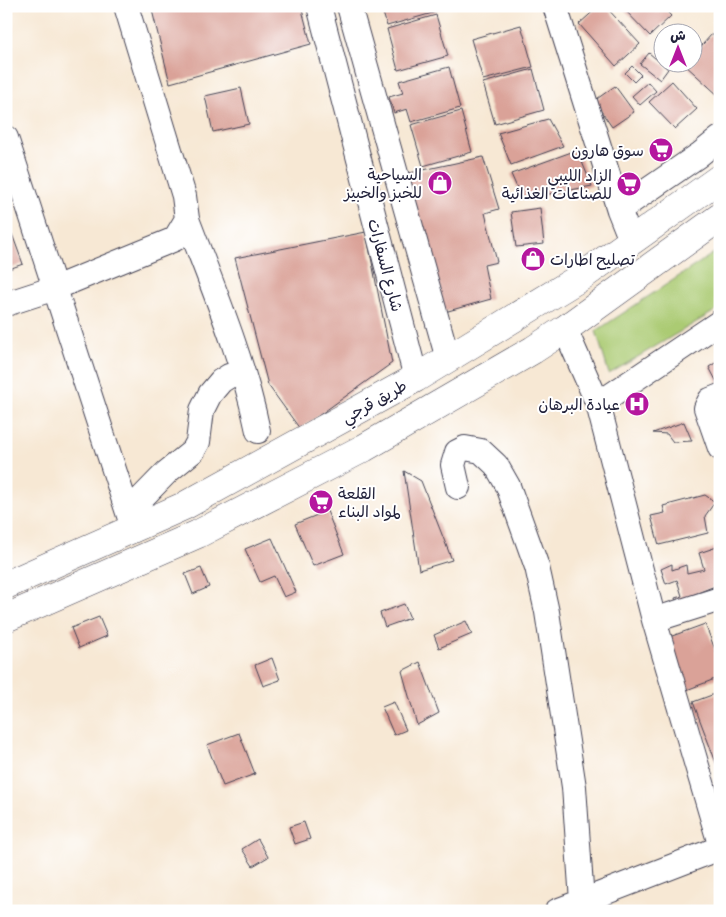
<svg xmlns="http://www.w3.org/2000/svg" width="726" height="917" font-family="'Patrick Hand','Playpen Sans Arabic',sans-serif">
<style>
.green{fill:#abcb73;stroke:#667657}
.building{fill:#daa298}
.lines{fill:none;stroke-linecap:round;stroke-linejoin:round}
.minor-casing{stroke:#424052;stroke-width:26}
.highway-casing{stroke:#424052;stroke-width:29}
.minor{stroke:#fff;stroke-width:24}
.highway{stroke:#fff;stroke-width:28}
.labels{text-anchor:middle;dominant-baseline:central;stroke-width:4;stroke-linejoin:round;paint-order:stroke}
.poi-label{font-size:16px;fill:#22223b;stroke:#fff;text-anchor:end}
.street-label{font-size:16px;fill:#22223b;stroke:#fff}
</style>
<rect width="100%" height="100%" fill="#fff"/>
<filter id="ink" filterUnits="userSpaceOnUse"><feTurbulence type="fractalNoise" baseFrequency=".02" numOctaves="2"/><feDisplacementMap in="SourceGraphic" scale="10" xChannelSelector="R" yChannelSelector="G"/><feConvolveMatrix kernelMatrix="1 2 1 2 8 2 1 2 1" color-interpolation-filters="sRGB"/></filter>
<filter id="wash" filterUnits="userSpaceOnUse"><feTurbulence type="fractalNoise" baseFrequency=".0096" numOctaves="4" result="noise"/><feDisplacementMap in="SourceGraphic" scale="20" xChannelSelector="R" yChannelSelector="G"/><feGaussianBlur stdDeviation="1.12" result="paint"/><feColorMatrix in="noise" values="0 0 0 0 0 0 0 0 0 0 0 0 0 0 0 0 0 1.4 0 .05"/><feComposite in="paint" operator="in"/></filter>
<g filter="url(#wash)">
<rect width="100%" height="100%" fill="#f7e8d4"/>
<path class="green" d="M720,249V308L609,374L596,331Z"/>
<g id="blocks">
<path class="building" d="M151,6H301L311,44L170,83Z
M381,6H434L436,12L387,26Z
M599,6H605L640,44L616,66L579,24Z
M621,6H662L671,16L650,36Z
M436,15L448,56L398,70L387,29Z
M521,25L533,67L483,80L471,39Z
M712,34L720,41V97L684,64L694,62V54Z
M649,53L668,69L660,80L640,64Z
M632,66L641,75L634,82L625,73Z
M449,67L460,108L411,122L407,109L394,113L389,97L403,93L399,81Z
M533,69L544,110L495,124L483,83Z
M672,81L697,109L675,129L649,102Z
M648,82L656,91L640,105L632,96Z
M615,86L634,112L612,127L594,101Z
M241,88L249,124L213,132L205,96Z
M461,111L472,152L423,166L411,125Z
M548,119L563,146L511,165L498,133Z
M577,150L592,186L522,199L511,174Z
M483,157L499,209L485,213L497,262L484,265L491,299L441,313L405,174Z
M540,208L544,244L516,247L511,212Z
M366,232L392,363L300,429L268,385L235,258Z
M12,234L23,264L6,270V236Z
M720,360V388L709,367Z
M684,422L692,441L673,442L667,434L653,433Z
M404,471L421,481L452,560L419,570Z
M705,495L715,502L705,516L708,533L659,545L651,516L665,513L663,506Z
M327,511L344,554L313,566L295,524Z
M272,538L296,592L284,597L274,576L260,582L245,549Z
M720,546V584L690,596L677,606L675,598L682,596L677,580L666,584L661,569L672,564V570L686,565L687,573L704,569L699,553Z
M201,568L209,587L193,594L185,574Z
M404,604L410,618L385,627L380,613Z
M99,617L107,636L79,648L71,628Z
M466,621L472,634L439,648L434,635Z
M705,624L720,662V677L684,691L664,639Z
M272,658L280,680L263,686L255,665Z
M420,662L439,713L417,725L402,671Z
M720,692V773L693,702Z
M394,702L406,730L394,735L382,707Z
M239,733L255,774L223,786L207,745Z
M304,822L310,839L295,844L289,827Z
M258,839L268,857L253,866L242,849Z"/>
</g>
</g>
<g filter="url(#ink)">
<use href="#blocks" fill-opacity="0" stroke="#424052" stroke-width="1"/>
<g class="lines">
<defs>
<path id="minor" d="M319,6L416,378
M349,6L448,359
M555,6L619,210L631,240
M6,138L133,528
M619,210L699,155L720,138
M187,219C213,288 243,358 258,431
M6,304L55,288L175,239L187,219L184,196L126,6
M565,329L598,404L654,620L720,844
M720,396L710,400L706,408L720,448
M598,404L720,322
M458,487L453,465L457,452L465,448L481,451L496,465L508,486L537,567L547,612L574,787L582,901
M128,512L167,472L193,451L198,442L202,410L210,394L221,381L229,376L242,372
M654,620L720,599
M557,911L720,848"/>
<path id="highway" d="M6,585L184,506L416,378L581,277L720,178
M6,618L198,534L364,448L533,350L565,329L720,217"/>
</defs>
<use href="#minor" class="minor-casing"/>
<use href="#highway" class="highway-casing"/>
<use href="#minor" class="minor"/>
<use href="#highway" class="highway"/>
</g>
</g>
<defs>
<symbol id="supermarket-disc" viewBox="-11 -11 22 22"><circle r="9.5" fill="#b5179e" stroke="#fff"/><path d="M-6-5.5h2.5l.6 2H6L4.5 2H-2.5L-4.4-4H-6ZM-1.5 3.2a1.3 1.3 0 1 0 .1 0ZM3 3.2a1.3 1.3 0 1 0 .1 0Z" fill="#fff"/></symbol>
<symbol id="shop-disc" viewBox="-11 -11 22 22"><circle r="9.5" fill="#b5179e" stroke="#fff"/><path d="M-5-2.5h2.3a2.7 3.5 0 0 1 5.4 0H5L5.5 6h-11ZM-1.5-2.5h3a1.5 2.3 0 0 0-3 0Z" fill="#fff"/></symbol>
<symbol id="hospital-disc" viewBox="-11 -11 22 22"><circle r="9.5" fill="#b5179e" stroke="#fff"/><path d="M-5-5h3v3.5h4V-5h3V5h-3V1.5h-4V5h-3Z" fill="#fff"/></symbol>
</defs>
<g fill-rule="evenodd">
<use href="#supermarket-disc" x="647" y="136" width="28" height="28"/>
<use href="#shop-disc" x="426" y="169" width="28" height="28"/>
<use href="#supermarket-disc" x="615" y="170" width="28" height="28"/>
<use href="#shop-disc" x="519" y="245" width="28" height="28"/>
<use href="#hospital-disc" x="623" y="390" width="28" height="28"/>
<use href="#supermarket-disc" x="307" y="488" width="28" height="28"/>
</g>
<g class="labels">
<g class="poi-label">
<text x="644" y="150">سوق هارون</text>
<text x="422" y="174">السياحية<tspan x="422" dy="18">للخبز والخبيز</tspan></text>
<text x="612" y="175">الزاد الليبي<tspan x="612" dy="18">للصناعات الغذائية</tspan></text>
<text x="550" y="259" text-anchor="start">تصليح اطارات</text>
<text x="620" y="404">عيادة البرهان</text>
<text x="338" y="493" text-anchor="start">القلعة<tspan x="338" dy="18">لمواد البناء</tspan></text>
</g>
<g class="street-label">
<text transform="translate(386 265) rotate(75)">شارع السفارات</text>
<text transform="translate(374 401) rotate(-29)">طريق قرجي</text>
</g>
</g>
<rect width="726" height="917" fill="none" stroke="#fff" stroke-width="25"/>
<g transform="translate(678 48)"><circle r="24" fill="#ffffff" stroke="#a7a7b1"/>
<path d="M0-4L9 19L0 12L-9 19Z" fill="#b5179e"/>
<text y="-8" font-size="14" font-weight="bold" text-anchor="middle" fill="#22223b">ش</text>
</g>
</svg>
